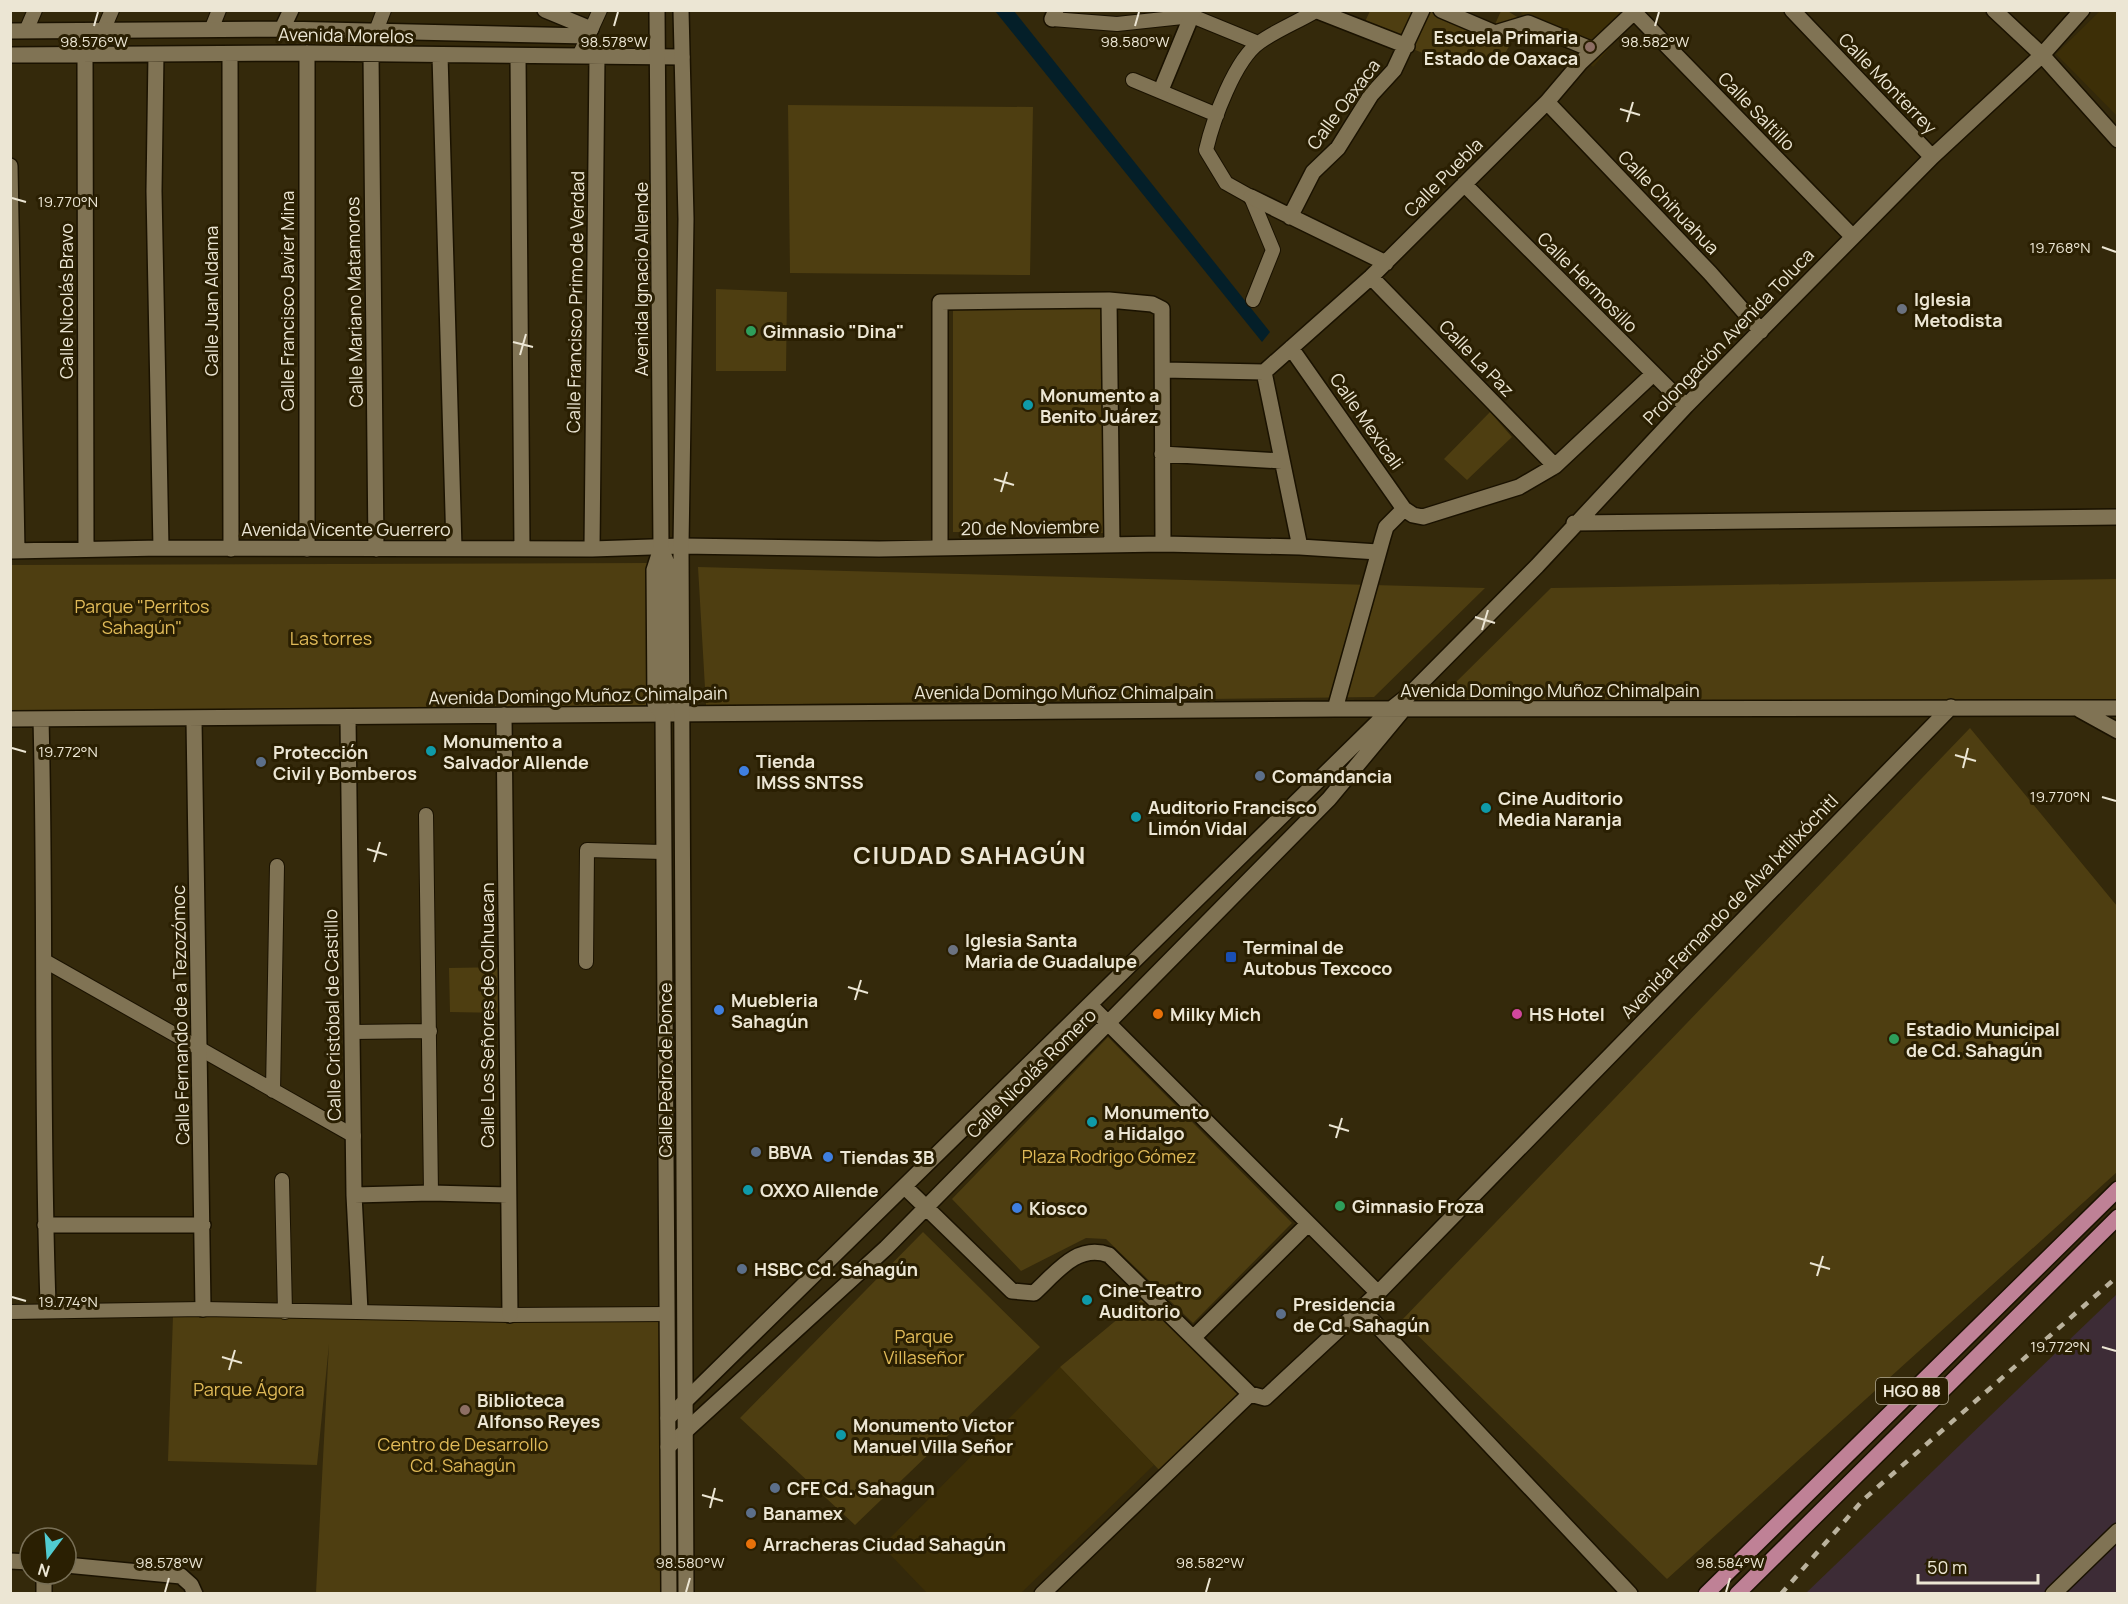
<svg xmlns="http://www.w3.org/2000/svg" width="2128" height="1604" font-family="Manrope,sans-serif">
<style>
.built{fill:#3d2f07}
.industrial{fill:#3d2c36}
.green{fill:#4e3e11}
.water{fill:#041f29}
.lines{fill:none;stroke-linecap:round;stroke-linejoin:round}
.pedestrian-casing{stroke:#1a1200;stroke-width:16}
.minor-casing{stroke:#1a1200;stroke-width:18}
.tertiary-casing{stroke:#1a1200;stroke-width:18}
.primary-casing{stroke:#1a1200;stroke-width:18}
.pedestrian{stroke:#807354;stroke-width:14}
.minor{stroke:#807354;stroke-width:15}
.tertiary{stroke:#807354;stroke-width:15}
.primary{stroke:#bf8196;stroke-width:15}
.rail{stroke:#bab29d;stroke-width:4.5;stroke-dasharray:8 8;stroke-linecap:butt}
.ticks{fill:none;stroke:#ece6d4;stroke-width:2}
.education-dot{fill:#8d6e63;stroke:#2a1f02;stroke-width:2}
.worship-dot{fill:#6b7280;stroke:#2a1f02;stroke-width:2}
.leisure-dot{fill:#2e9e5b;stroke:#2a1f02;stroke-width:2}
.culture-dot{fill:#0f9aa8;stroke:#2a1f02;stroke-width:2}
.service-dot{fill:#5c6f8a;stroke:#2a1f02;stroke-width:2}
.shop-dot{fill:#3f7fe0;stroke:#2a1f02;stroke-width:2}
.transit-dot{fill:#1a4fb4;stroke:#2a1f02;stroke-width:2}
.food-dot{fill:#e8710a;stroke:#2a1f02;stroke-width:2}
.hotel-dot{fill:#d1479c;stroke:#2a1f02;stroke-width:2}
.labels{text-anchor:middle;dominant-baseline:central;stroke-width:6;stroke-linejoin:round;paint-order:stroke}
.shield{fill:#2a1f02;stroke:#b2aa95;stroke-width:1.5}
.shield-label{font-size:16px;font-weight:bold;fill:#ece6d4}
.street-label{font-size:18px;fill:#ece6d4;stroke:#2a1f02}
.poi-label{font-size:18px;font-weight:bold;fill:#ece6d4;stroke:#2a1f02;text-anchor:start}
.park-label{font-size:18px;fill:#e0ba58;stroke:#2a1f02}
.district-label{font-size:24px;font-weight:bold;letter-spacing:1.5px;fill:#ece6d4;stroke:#2a1f02}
.ticks-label{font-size:15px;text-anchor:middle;fill:#ece6d4;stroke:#2a1f02;stroke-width:6;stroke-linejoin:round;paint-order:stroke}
</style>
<rect width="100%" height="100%" fill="#34290b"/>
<path class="built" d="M1522,10L1642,11L1593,67L1545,27L1521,14Z
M2100,11H2117V116L2056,54Z
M1060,1367L1154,1465L1021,1593H927L882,1546Z"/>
<path class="industrial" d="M2117,1294V1593H1806Z"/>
<path class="green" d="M1453,10L1492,31L1501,11L1506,10L1535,28L1527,43L1514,38L1497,67L1468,54L1459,68L1362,28L1370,11Z
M788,105L1033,107L1030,275L790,273Z
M716,289L787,292L786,371H716Z
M953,308H1104L1105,533L953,532Z
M1490,412L1512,437L1467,480L1444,459Z
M652,563V712L11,714L10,565Z
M698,567L1485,588L1374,697L706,705Z
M2117,579V713L1445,707V693L1551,588Z
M1970,728L2117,906V1172L1667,1579L1402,1320Z
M505,967L504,1013L450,1012L449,968Z
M1108,1037L1292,1223L1193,1323L1106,1239L1086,1238L1021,1271L952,1199Z
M923,1232L1040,1347L855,1525L740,1418Z
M1149,1293L1250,1394L1164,1475L1060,1367Z
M173,1316L667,1317L669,1593H316L329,1344L317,1465L168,1461Z"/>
<path class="water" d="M995,11H1014L1270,332L1262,342Z"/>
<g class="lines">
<defs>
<path id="pedestrian" d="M1052,19L1117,24L1192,16L1258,43
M211,30L219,10
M26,31L35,10
M103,31L112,10
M376,31L384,10
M579,56L600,10
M1133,80L1217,115
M1253,300L1273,250L1251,197L1226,183L1206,150C1213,120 1235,59 1260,42C1277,30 1297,22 1314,12
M426,815L431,1193
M45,961L354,1136
M586,962L587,850L663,852
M352,1032L430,1031
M273,1091L277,866
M282,1180L285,1312
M10,1312L203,1309L510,1315L667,1314"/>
<path id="minor" d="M545,10L591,29
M1315,10L1407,46
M1441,10L1495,33L1528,23L1593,50
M1792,10L1932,157
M1994,10L2042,55L2118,140
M1634,12L1853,237
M1052,19L1056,10
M282,29L291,10
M10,31L282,29L588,36
M85,53L86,549
M156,54L154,191L161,548
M230,54L231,549
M371,54L376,549
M10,55L307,53L682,57
M440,55L454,548
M518,56L522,548
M1161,90L1194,10
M1547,102L1710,273L1761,331
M10,166L17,551
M1464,184L1686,406
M1251,197L1386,263
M1290,217L1313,172L1338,148L1371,95L1394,70L1422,10
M1371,277L1555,466
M1109,300L1152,304L1162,309L1163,544
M1291,348L1404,509L1413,515L1423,517L1519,487L1555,466L1652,375
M1163,370L1264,372L1371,277L1547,102L1581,62L1636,10
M1264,372L1300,547
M1162,454L1282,461
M1574,523L2118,517
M940,547V302L1109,300L1112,545
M307,549V53
M592,549L597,56
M10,551L161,548L592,549L681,546L879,549L1163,544L1300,547L1378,552
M1335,709L1383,537L1386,527L1404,509
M2080,710L2118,731
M504,715L510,1315
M348,718L354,1195L360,1311
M10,719L1335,709L2118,708
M41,719C46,914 41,1109 48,1303
M194,720L203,1309
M1090,1005L1378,1293
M905,1187L1012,1291L1034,1293C1056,1273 1077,1243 1109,1255L1250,1394L1265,1398L1378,1293L1951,707
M354,1195L431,1193L508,1195
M45,1225H203
M1360,1310L1372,1320L1630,1594
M1193,1338L1308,1224
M668,1418L1390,710L1409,695L1537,566L1686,406L1932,157L2042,55L2082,10
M668,1447L886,1248L1329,799L1403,710L1406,703
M10,1561L30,1562
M66,1565L181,1576L191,1585L195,1594
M44,1574V1594
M1042,1594L1250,1394
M2053,1594L2118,1531"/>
<path id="tertiary" d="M657,10L661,548L654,570L655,704L663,714
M681,10L686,219L681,546L686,1594
M661,548L669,568L668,704L663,714L669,1594"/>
<path id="primary" d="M1706,1594L2118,1189
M1737,1594L2118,1217"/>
</defs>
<use href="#pedestrian" class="pedestrian-casing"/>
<use href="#minor" class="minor-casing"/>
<use href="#tertiary" class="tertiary-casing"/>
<use href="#primary" class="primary-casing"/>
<use href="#pedestrian" class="pedestrian"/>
<use href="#minor" class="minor"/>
<use href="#tertiary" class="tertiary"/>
<use href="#primary" class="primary"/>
<path class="rail" d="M1781,1594L1863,1500L2118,1276"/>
</g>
<path class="ticks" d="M94,26L98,12M614,26L618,12M1135,26L1139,12M1655,26L1659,12M1620,109L1640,115M1627,122L1633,102M12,198L26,202M2102,247L2116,252M513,342L533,347M520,355L526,334M994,479L1014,485M1001,492L1007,472M1475,617L1495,623M1482,630L1488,610M12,748L26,752M1955,755L1976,761M1963,768L1968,748M2102,797L2116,801M367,849L387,855M374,862L380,842M848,987L868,993M855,1000L861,980M1329,1125L1349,1131M1336,1138L1342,1118M1810,1263L1830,1269M1817,1276L1823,1256M12,1297L26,1301M2102,1347L2116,1351M222,1357L242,1363M229,1370L235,1350M702,1495L723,1501M710,1508L715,1488M165,1592L169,1578M686,1592L690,1578M1206,1592L1210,1578M1726,1592L1730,1578"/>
<g class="education-dot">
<circle cx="1590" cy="47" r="6"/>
<circle cx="465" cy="1410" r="6"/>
</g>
<g class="worship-dot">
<circle cx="1902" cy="309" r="6"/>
<circle cx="953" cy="950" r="6"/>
</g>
<g class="leisure-dot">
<circle cx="751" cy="331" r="6"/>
<circle cx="1894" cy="1039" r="6"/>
<circle cx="1340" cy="1206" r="6"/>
</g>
<g class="culture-dot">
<circle cx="1028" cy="405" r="6"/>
<circle cx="431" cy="751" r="6"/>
<circle cx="1486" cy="808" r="6"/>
<circle cx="1136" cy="817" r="6"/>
<circle cx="1092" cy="1122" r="6"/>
<circle cx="748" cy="1190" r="6"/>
<circle cx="1087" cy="1300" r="6"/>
<circle cx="841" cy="1435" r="6"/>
</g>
<g class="service-dot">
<circle cx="261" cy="762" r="6"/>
<circle cx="1260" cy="776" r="6"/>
<circle cx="756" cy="1152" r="6"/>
<circle cx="742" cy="1269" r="6"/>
<circle cx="1281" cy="1314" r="6"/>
<circle cx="775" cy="1488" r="6"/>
<circle cx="751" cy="1513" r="6"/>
</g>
<g class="shop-dot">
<circle cx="744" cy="771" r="6"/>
<circle cx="719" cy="1010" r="6"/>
<circle cx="828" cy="1157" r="6"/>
<circle cx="1017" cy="1208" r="6"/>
</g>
<rect class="transit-dot" x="1225" y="951" width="12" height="12" rx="3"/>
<g class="food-dot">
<circle cx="1158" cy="1014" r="6"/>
<circle cx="751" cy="1544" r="6"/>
</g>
<circle class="hotel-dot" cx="1517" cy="1014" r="6"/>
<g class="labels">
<rect class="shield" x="1876" y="1378" width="72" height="26" rx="4.5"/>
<g class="shield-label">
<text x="1912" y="1391">HGO 88</text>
</g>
<g class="street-label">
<text transform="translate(346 35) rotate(1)">Avenida Morelos</text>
<text transform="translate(1888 83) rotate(46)">Calle Monterrey</text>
<text transform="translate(1343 104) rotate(-53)">Calle Oaxaca</text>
<text transform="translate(1757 111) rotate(46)">Calle Saltillo</text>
<text transform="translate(1443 177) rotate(-45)">Calle Puebla</text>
<text transform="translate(1669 202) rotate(46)">Calle Chihuahua</text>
<text transform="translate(641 279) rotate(-90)">Avenida Ignacio Allende</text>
<text transform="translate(1588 282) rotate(45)">Calle Hermosillo</text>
<text transform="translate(66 301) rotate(-90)">Calle Nicolás Bravo</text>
<text transform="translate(211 301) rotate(-90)">Calle Juan Aldama</text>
<text transform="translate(287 301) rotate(-90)">Calle Francisco Javier Mina</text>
<text transform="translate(354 302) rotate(-91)">Calle Mariano Matamoros</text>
<text transform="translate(575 302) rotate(-89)">Calle Francisco Primo de Verdad</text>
<text transform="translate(1728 336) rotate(-46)">Prolongación Avenida Toluca</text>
<text transform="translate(1477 358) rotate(46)">Calle La Paz</text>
<text transform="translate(1367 421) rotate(55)">Calle Mexicali</text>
<text transform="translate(1030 527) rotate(-1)">20 de Noviembre</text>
<text x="346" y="529">Avenida Vicente Guerrero</text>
<text x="1550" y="690">Avenida Domingo Muñoz Chimalpain</text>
<text x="1064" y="692">Avenida Domingo Muñoz Chimalpain</text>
<text transform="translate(578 695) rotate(-1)">Avenida Domingo Muñoz Chimalpain</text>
<text transform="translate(1729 906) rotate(-46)">Avenida Fernando de Alva Ixtlilxóchitl</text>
<text transform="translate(180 1015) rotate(-91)">Calle Fernando de a Tezozómoc</text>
<text transform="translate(332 1015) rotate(-91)">Calle Cristóbal de Castillo</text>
<text transform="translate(487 1015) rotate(-90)">Calle Los Señores de Colhuacan</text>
<text transform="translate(665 1070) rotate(-90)">Calle Pedro de Ponce</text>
<text transform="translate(1031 1073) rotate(-45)">Calle Nicolás Romero</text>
</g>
<g class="poi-label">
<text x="1578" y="37" text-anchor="end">Escuela Primaria<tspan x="1578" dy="21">Estado de Oaxaca</tspan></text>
<text x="1914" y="299">Iglesia<tspan x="1914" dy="21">Metodista</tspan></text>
<text x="763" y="331">Gimnasio "Dina"</text>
<text x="1040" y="395">Monumento a<tspan x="1040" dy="21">Benito Juárez</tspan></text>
<text x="443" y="741">Monumento a<tspan x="443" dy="21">Salvador Allende</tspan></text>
<text x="273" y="752">Protección<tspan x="273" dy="21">Civil y Bomberos</tspan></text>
<text x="756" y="761">Tienda<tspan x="756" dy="21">IMSS SNTSS</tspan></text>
<text x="1272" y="776">Comandancia</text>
<text x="1498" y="798">Cine Auditorio<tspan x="1498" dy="21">Media Naranja</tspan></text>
<text x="1148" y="807">Auditorio Francisco<tspan x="1148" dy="21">Limón Vidal</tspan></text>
<text x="965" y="940">Iglesia Santa<tspan x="965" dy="21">Maria de Guadalupe</tspan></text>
<text x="1243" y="947">Terminal de<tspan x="1243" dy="21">Autobus Texcoco</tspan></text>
<text x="731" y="1000">Muebleria<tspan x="731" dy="21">Sahagún</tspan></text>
<text x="1170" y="1014">Milky Mich</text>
<text x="1529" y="1014">HS Hotel</text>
<text x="1906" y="1029">Estadio Municipal<tspan x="1906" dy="21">de Cd. Sahagún</tspan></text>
<text x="1104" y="1112">Monumento<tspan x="1104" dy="21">a Hidalgo</tspan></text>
<text x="768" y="1152">BBVA</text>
<text x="840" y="1157">Tiendas 3B</text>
<text x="760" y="1190">OXXO Allende</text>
<text x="1352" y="1206">Gimnasio Froza</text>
<text x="1029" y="1208">Kiosco</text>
<text x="754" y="1269">HSBC Cd. Sahagún</text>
<text x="1099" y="1290">Cine-Teatro<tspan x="1099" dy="21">Auditorio</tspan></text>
<text x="1293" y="1304">Presidencia<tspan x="1293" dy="21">de Cd. Sahagún</tspan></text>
<text x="477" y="1400">Biblioteca<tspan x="477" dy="21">Alfonso Reyes</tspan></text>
<text x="853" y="1425">Monumento Victor<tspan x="853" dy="21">Manuel Villa Señor</tspan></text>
<text x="787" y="1488">CFE Cd. Sahagun</text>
<text x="763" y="1513">Banamex</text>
<text x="763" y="1544">Arracheras Ciudad Sahagún</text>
</g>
<g class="park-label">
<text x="142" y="606">Parque "Perritos<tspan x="142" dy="21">Sahagún"</tspan></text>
<text x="331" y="638">Las torres</text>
<text x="1109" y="1156">Plaza Rodrigo Gómez</text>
<text x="924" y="1336">Parque<tspan x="924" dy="21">Villaseñor</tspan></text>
<text x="249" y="1389">Parque Ágora</text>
<text x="463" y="1444">Centro de Desarrollo<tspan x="463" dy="21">Cd. Sahagún</tspan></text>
</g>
<g class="district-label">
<text x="970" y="854">CIUDAD SAHAGÚN</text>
</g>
</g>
<g class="ticks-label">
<text x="94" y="47">98.576°W</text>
<text x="614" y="47">98.578°W</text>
<text x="1135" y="47">98.580°W</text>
<text x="1655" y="47">98.582°W</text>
<text x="68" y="207">19.770°N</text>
<text x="2060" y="253">19.768°N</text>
<text x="68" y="757">19.772°N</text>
<text x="2060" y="802">19.770°N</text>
<text x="68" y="1307">19.774°N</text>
<text x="2060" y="1352">19.772°N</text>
<text x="169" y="1568">98.578°W</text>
<text x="690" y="1568">98.580°W</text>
<text x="1210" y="1568">98.582°W</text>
<text x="1730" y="1568">98.584°W</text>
</g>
<rect width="2128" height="1604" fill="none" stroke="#ece6d4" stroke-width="24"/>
<g transform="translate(48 1556) rotate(196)"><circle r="28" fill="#2a1f02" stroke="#786f56" stroke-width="1.5"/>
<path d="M0-4.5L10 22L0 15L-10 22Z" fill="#51ccd1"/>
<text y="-9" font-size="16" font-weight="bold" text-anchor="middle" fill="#ece6d4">N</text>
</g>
<path d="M1918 1574v9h120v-9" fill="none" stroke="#ece6d4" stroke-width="3"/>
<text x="1927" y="1574" font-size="18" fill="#ece6d4" stroke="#2a1f02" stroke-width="4.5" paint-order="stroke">50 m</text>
</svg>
